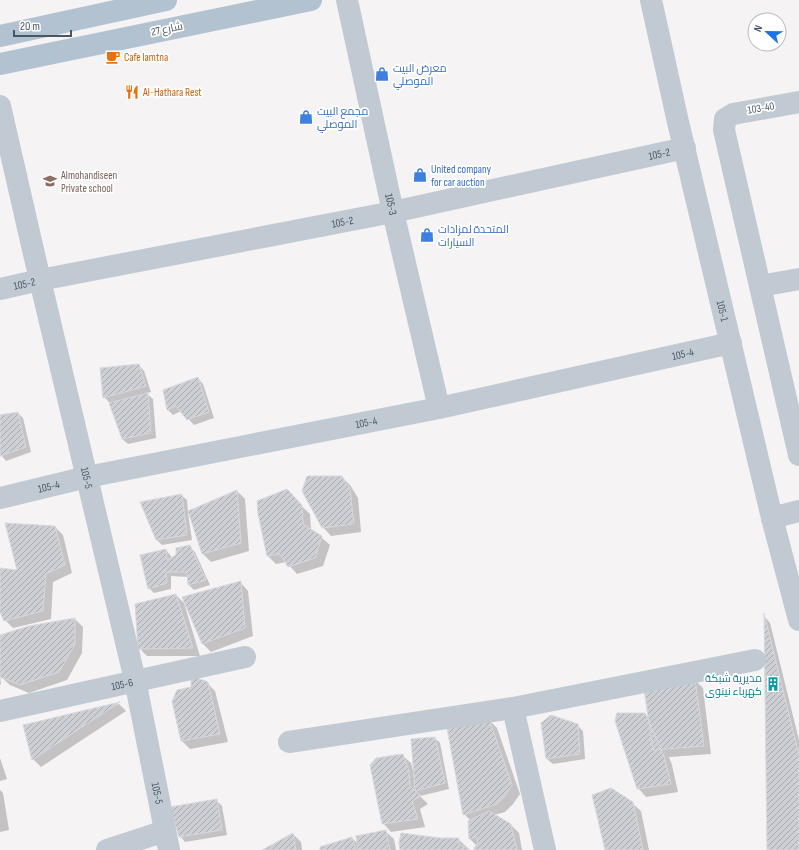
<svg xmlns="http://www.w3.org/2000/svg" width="799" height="850" font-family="'Sofia Sans Condensed',Cairo,sans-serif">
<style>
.shadow{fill:#0003}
.building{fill:url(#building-hatch);stroke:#d7d9de}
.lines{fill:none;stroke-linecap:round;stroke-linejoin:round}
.minor{stroke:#c1cad2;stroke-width:22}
.major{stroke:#b3c2d1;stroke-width:22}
.labels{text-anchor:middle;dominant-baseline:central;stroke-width:3.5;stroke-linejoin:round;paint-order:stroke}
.street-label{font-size:11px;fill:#4a5661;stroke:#fff}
.food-label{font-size:11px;fill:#c56008;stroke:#fff;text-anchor:start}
.shop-label{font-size:11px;fill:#366cbe;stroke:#fff;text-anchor:start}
.education-label{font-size:11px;fill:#785e54;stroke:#fff;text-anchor:start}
.culture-label{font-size:11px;fill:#0d838f;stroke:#fff;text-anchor:end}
</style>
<defs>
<pattern id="building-hatch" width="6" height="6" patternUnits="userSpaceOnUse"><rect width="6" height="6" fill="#cdcfd5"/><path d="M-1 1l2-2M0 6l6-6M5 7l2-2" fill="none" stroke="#a8abb0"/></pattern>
</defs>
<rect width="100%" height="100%" fill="#f5f3f3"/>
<path class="shadow" d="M139,365L144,371L151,392L146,393L153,399L156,438L128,444L122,439L110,403L104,397Z
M198,378L203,384L214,418L194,425L181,411L173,415L168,410L164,391Z
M18,413L23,418L31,452L6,461L0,454V416Z
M342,477L350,485L358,498L361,532L331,536L323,527Z
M237,491L245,499L249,551L211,562L203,554L190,513H188L192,540L162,545L157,540L181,495L187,500L188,512Z
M286,491L310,514L311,530L321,537L330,545L323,566L297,574L286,562L276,564L267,555Z
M55,527L63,535L72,573L53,582L51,619L13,628L5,620L0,609V569L18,571Z
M189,546L195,552L210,585L194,590L189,585V577L171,576V589L154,593L149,588L166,550L171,556V559Z
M240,582L248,591L253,636L211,652L203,644Z
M176,595L184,603L200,656H147L139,648Z
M766,618L770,623L799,740V850H768Z
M75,619L83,627L82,653L67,680L29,693L10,685L0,676L1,684L0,685V636Z
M695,680L703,688L711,754L669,757L672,765L678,792L646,797L638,788L645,714L650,719Z
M207,683L215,691L228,742L190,749L182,741Z
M119,704L126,711L41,767L33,759L24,726Z
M489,720L497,728L520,794L513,804L505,812L494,815L510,824L519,833L522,850H475L477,846L470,839L469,822L471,821L464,814Z
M577,725L583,731L585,759L553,764L547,759Z
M435,738L440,743L449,789L420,796L428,804L420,809L425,827L391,832L383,823L402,755L411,763L414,774Z
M0,758L7,779L0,781Z
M0,790L3,793L9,830L0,832Z
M216,800L222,806L227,835L185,842L180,836Z
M632,803L641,811L649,850H606Z
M385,831L394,839L396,850H321L352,838L359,845Z
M293,834L301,842L302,850H264Z
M440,839H458L470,850H401Z"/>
<path class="building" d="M139,364L146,386L103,398L100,368Z
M198,377L209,412L187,420L176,406L167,410L163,390Z
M148,393L151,433L122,439L109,403Z
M18,412L26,447L0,456V415Z
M307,476H342L350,489L354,524L322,528L302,491Z
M287,489L302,505L303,524L322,536L315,558L288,567L280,554L267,556L258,514L257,501Z
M237,490L241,543L202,554L188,511Z
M182,494L187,535L156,540L140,502Z
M5,523L55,526L65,565L46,574L43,611L4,621L0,612V568L17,570Z
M190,545L206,580L188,585L187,572H166L167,583L148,589L140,555L166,549L167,560L176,555V548Z
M241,581L245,628L202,644L182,597Z
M176,594L193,648L138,649L135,604Z
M764,613L799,755V850H767Z
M75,618V644L59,672L20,685L0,677V635L29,626Z
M191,676L208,682L220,734L181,741L172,701L177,690L191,687Z
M695,679L704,746L653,750L644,689Z
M120,702L32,760L23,725Z
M617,713H645L664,756L671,784L637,789L615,721Z
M551,715L578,724L580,754L546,759L541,723Z
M489,719L512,785L505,796L497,804L463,815L447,728Z
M435,737L445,783L415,791L411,739Z
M403,754L409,771L410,786L421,796L412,801L418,819L382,824L370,765L376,758Z
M611,788L633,802L643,850H605L592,795Z
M217,799L222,830L179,837L170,807Z
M489,811L511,824L517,850H474V848L478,843L476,837L469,839L468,821Z
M386,830L390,850H358L356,836Z
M293,833L296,850H262Z
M401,833L440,838H459V844L470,850H400L399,843Z
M352,837L356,850H320V847Z"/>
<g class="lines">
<g class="minor">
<path id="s1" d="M347,0L393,212L439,408"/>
<path id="s2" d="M651,0L678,122L772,518L799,620"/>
<path d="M799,102L733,114L725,119L724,130L799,455"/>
<path id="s3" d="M0,106L40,280L135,680L169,850"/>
<path d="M760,286L799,279"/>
<path id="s4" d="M0,289L40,280L393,212L685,148"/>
<path id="s5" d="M0,498L87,477L439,408L731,343"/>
<path d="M772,518L799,511"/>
<path d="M513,708L545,850"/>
<path id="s6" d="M0,711L245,657"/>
<path d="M289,742L513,708L755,660"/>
<path d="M107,850L165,831"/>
</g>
<path class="major" d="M0,36L166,0
M0,64L311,0"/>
</g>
<defs>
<symbol id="cafe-bare" viewBox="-9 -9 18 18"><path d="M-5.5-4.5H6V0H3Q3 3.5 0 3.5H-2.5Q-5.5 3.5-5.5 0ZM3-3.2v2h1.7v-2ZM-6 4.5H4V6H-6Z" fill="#e8710a" stroke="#fff" stroke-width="2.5" paint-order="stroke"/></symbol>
<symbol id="shop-bare" viewBox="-9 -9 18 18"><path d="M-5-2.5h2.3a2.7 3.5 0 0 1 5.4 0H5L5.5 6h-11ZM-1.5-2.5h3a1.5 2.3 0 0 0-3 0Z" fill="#3f7fe0" stroke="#fff" stroke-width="2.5" paint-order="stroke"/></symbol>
<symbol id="restaurant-bare" viewBox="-9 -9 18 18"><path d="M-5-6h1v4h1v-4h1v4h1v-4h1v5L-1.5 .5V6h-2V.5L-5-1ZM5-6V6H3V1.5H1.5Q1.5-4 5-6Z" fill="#e8710a" stroke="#fff" stroke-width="2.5" paint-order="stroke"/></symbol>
<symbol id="school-bare" viewBox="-9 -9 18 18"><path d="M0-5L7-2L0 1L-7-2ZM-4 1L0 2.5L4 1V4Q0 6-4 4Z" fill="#8d6e63" stroke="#fff" stroke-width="2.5" paint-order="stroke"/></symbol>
<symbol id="building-bare" viewBox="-9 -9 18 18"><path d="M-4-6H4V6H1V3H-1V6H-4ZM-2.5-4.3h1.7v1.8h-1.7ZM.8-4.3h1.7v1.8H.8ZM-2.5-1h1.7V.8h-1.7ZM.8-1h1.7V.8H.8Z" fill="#0f9aa8" stroke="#fff" stroke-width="2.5" paint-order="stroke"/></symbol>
</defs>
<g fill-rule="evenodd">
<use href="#cafe-bare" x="103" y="47" width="20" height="20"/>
<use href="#shop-bare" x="372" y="64" width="20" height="20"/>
<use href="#restaurant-bare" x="122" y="82" width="20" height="20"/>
<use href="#shop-bare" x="296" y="107" width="20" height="20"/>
<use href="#shop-bare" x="410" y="165" width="20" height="20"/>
<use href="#school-bare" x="40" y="171" width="20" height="20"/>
<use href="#shop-bare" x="417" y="225" width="20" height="20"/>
<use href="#building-bare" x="763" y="674" width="20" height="20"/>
</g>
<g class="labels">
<g class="street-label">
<text transform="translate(167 29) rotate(-12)">شارع 27</text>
<text transform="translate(761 108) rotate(-10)">103-40</text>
<text stroke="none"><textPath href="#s4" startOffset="673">105-2</textPath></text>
<text stroke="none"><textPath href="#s1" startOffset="209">105-3</textPath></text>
<text stroke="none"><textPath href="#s4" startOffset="349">105-2</textPath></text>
<text stroke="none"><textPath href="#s4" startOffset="25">105-2</textPath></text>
<text stroke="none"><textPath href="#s2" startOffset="319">105-1</textPath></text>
<text stroke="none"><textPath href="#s5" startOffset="698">105-4</textPath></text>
<text stroke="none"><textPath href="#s5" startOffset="374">105-4</textPath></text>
<text stroke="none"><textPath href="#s3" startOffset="382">105-5</textPath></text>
<text stroke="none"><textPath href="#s5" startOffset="50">105-4</textPath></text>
<text stroke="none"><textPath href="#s6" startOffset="125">105-6</textPath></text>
<text stroke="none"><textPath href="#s3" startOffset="705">105-5</textPath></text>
</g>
<g class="food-label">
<text x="124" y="57">Cafe lamtna</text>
<text x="143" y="92">Al-Hathara Rest</text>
</g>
<g class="shop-label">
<text x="393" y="68">معرض البيت<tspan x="393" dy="13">الموصلي</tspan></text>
<text x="317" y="111">مجمع البيت<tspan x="317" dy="13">الموصلي</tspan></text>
<text x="431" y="169">United company<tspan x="431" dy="13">for car auction</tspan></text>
<text x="438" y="229">المتحدة لمزادات<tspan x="438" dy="13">السيارات</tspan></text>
</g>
<g class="education-label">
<text x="61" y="175">Almohandiseen<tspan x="61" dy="13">Private school</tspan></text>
</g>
<g class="culture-label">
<text x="762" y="678">مديرية شبكة<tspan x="762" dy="13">كهرباء نينوى</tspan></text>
</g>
</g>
<g transform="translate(767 32) rotate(292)"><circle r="19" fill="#ffffff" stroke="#b7bbc0"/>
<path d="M0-3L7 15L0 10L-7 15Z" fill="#1a73e8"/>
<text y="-6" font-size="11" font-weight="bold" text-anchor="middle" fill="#4a5661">N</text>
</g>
<path d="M14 30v6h57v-6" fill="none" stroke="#4a5661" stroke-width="2"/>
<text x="20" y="30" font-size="12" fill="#4a5661" stroke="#ffffff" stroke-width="3" paint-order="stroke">20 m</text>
</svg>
